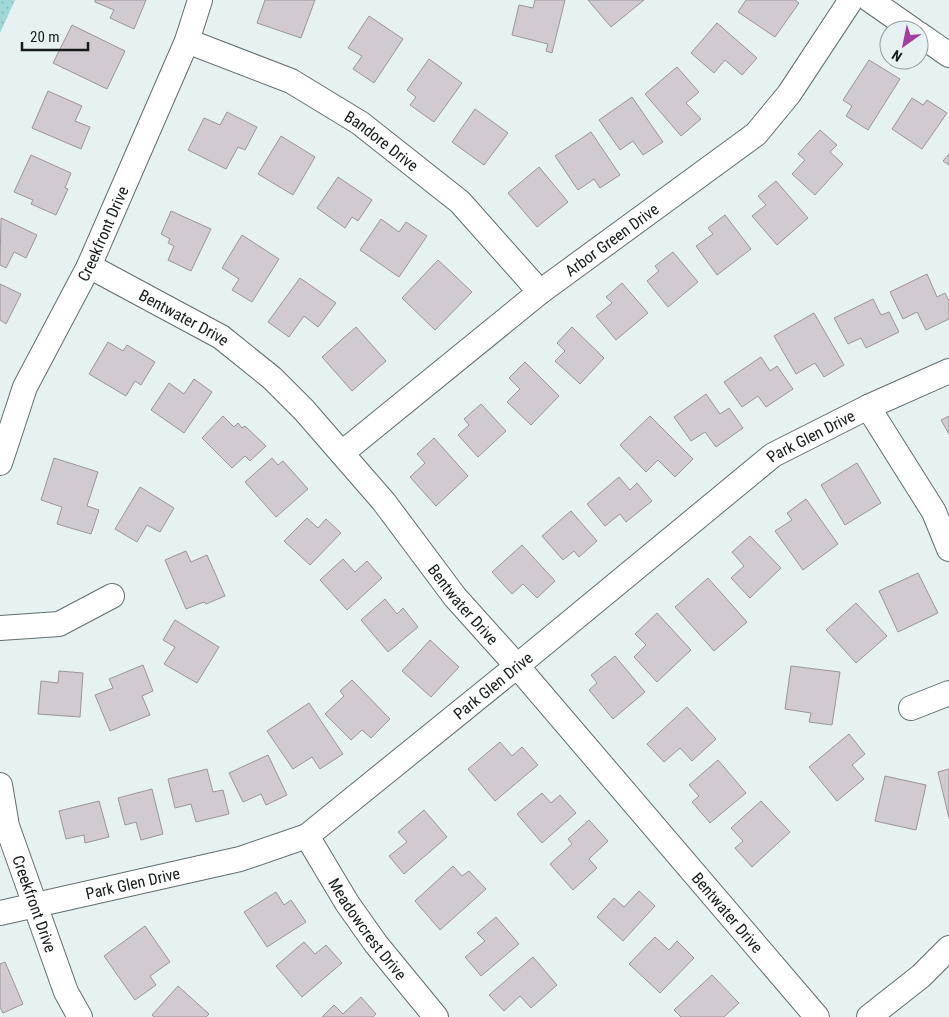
<svg xmlns="http://www.w3.org/2000/svg" width="949" height="1017" font-family="'Roboto Condensed',sans-serif">
<style>
.park{fill:url(#park-dots)}
.building{fill:#d2cad2;stroke:#9c949b}
.lines{fill:none;stroke-linecap:round;stroke-linejoin:round}
.street-casing{stroke:#626d6d;stroke-width:26}
.street{stroke:#fff;stroke-width:24}
.labels{text-anchor:middle;dominant-baseline:central;stroke-width:4;stroke-linejoin:round;paint-order:stroke}
.street-label{font-size:16px;fill:#161b1b;stroke:#e5f2f1}
</style>
<defs>
<pattern id="park-dots" width="8" height="8" patternUnits="userSpaceOnUse" patternTransform="scale(1.25)"><rect width="8" height="8" fill="#9ed9d7"/><path d="M2 2h.1M6 6h.1" fill="none" stroke="#87bab8" stroke-width="1.8" stroke-linecap="round"/></pattern>
</defs>
<rect width="100%" height="100%" fill="#e5f2f1"/>
<path class="park" d="M0,0H15L0,33Z"/>
<path class="building" d="M95,0H146L134,29L110,18L114,10L95,2Z
M265,0H315L301,38L257,23Z
M535,0H565L552,53L546,51L548,44L512,35L519,5L533,8Z
M588,0H644L611,27Z
M746,0H795L799,3L775,37L738,12Z
M369,16L403,39L374,83L353,69L362,56L348,48Z
M717,23L757,58L742,75L725,60L714,73L691,53Z
M72,25L125,51L107,89L53,63Z
M429,59L462,83L434,122L410,105L416,97L407,90Z
M869,60L900,79L868,130L846,116L852,106L843,100Z
M677,67L699,92L686,103L701,119L681,136L645,94Z
M48,91L82,106L75,121L90,127L81,149L32,128Z
M632,97L663,142L643,155L633,141L620,150L599,120Z
M912,98L923,105L927,100L947,113L922,149L892,129Z
M475,109L508,133L484,165L452,142Z
M227,112L257,127L245,150L238,147L226,169L188,150L204,118L220,125Z
M820,130L837,145L830,152L843,164L815,195L792,174L805,160L798,154Z
M591,132L620,175L600,188L594,179L578,190L555,156Z
M281,136L315,157L293,195L258,174Z
M949,154V165L943,161Z
M31,155L71,173L65,188L68,189L56,215L31,204L33,200L14,192Z
M539,167L568,202L537,227L508,193Z
M338,177L372,200L358,221L352,217L345,228L317,208Z
M776,181L808,218L777,245L752,216L766,205L758,196Z
M171,211L211,229L191,271L168,260L174,246L168,243L170,239L161,234Z
M725,215L751,249L717,275L696,246L713,234L708,228Z
M1,218L37,235L26,258L14,252L6,268L0,265Z
M381,219L399,232L406,222L427,236L399,277L360,250Z
M242,235L279,259L252,302L232,290L239,279L222,268Z
M673,252L698,282L668,307L647,281L659,271L655,266Z
M438,260L472,292L435,330L402,298Z
M927,274L937,297L945,293L949,301V319L926,330L917,312L903,319L890,292Z
M300,278L336,303L318,327L304,316L289,337L268,322Z
M622,283L648,313L616,340L596,316L612,303L606,297Z
M0,284L21,294L6,324L0,320Z
M873,299L881,315L889,312L899,332L866,348L861,338L848,344L834,318Z
M814,313L844,365L824,377L815,363L796,374L774,336Z
M356,327L386,361L352,391L322,357Z
M572,327L604,358L580,384L555,361L565,351L557,343Z
M108,342L123,351L127,345L155,362L141,385L135,381L126,396L89,374Z
M761,357L770,371L777,366L793,389L766,407L758,396L742,407L724,382Z
M525,362L559,396L531,425L507,402L520,389L509,378Z
M194,379L212,392L184,433L151,410L169,383L184,394Z
M706,394L720,414L729,408L743,428L716,447L705,432L691,441L674,417Z
M481,404L506,431L478,457L458,435L469,425L464,419Z
M223,416L234,427L238,423L242,428L245,426L266,446L250,461L245,456L232,468L202,438Z
M650,416L693,459L675,477L658,460L646,472L620,445Z
M949,416V434L941,420Z
M434,438L468,476L436,506L410,477L425,463L417,454Z
M54,458L98,472L87,506L99,510L91,534L57,524L62,507L41,500Z
M272,458L278,465L283,461L308,489L276,517L245,482Z
M857,463L881,503L845,525L821,485Z
M619,477L630,490L637,483L652,501L626,522L620,514L605,526L587,504Z
M140,487L174,508L160,532L147,525L137,542L115,529Z
M806,499L838,544L803,570L775,531L792,520L787,513Z
M571,511L597,541L579,557L574,551L563,560L542,536Z
M307,518L318,528L326,519L341,533L310,565L284,541Z
M750,536L781,568L750,598L731,578L744,566L732,552Z
M522,545L555,581L537,598L523,584L512,594L492,572Z
M186,551L191,562L207,555L225,596L206,604L204,602L186,609L165,560Z
M343,559L355,572L367,561L382,578L347,610L320,580Z
M918,573L938,613L898,632L879,591Z
M708,578L747,622L714,651L675,607Z
M385,599L397,614L403,608L418,627L388,652L361,620Z
M856,603L887,636L856,663L826,630Z
M657,613L691,650L657,682L634,657L646,645L635,634Z
M175,620L219,647L197,683L164,664L175,647L163,640Z
M430,640L459,667L431,697L402,671Z
M615,656L645,692L613,719L589,690L597,683L591,675Z
M143,665L153,691L142,696L150,715L110,731L95,695L113,688L109,679Z
M791,666L840,672L832,725L809,722L811,713L785,709Z
M59,671L83,673L80,717L38,714L41,681L58,683Z
M352,680L390,719L371,738L362,730L351,740L325,714L344,696L340,691Z
M309,703L343,754L320,769L312,757L293,769L267,731Z
M687,707L716,739L692,761L680,748L664,762L647,744Z
M849,734L865,754L852,765L864,779L837,801L809,767Z
M500,742L512,756L522,747L538,765L495,801L468,769Z
M268,755L287,795L266,805L261,794L243,802L229,773Z
M718,760L746,793L710,823L692,802L699,796L689,785Z
M207,769L213,792L223,790L229,814L196,822L191,804L175,808L168,779Z
M949,769V818L938,772Z
M885,776L926,785L916,830L875,821Z
M152,789L163,834L141,840L136,822L125,825L118,798Z
M542,793L551,803L560,795L576,813L542,843L517,814Z
M99,801L109,837L85,843L84,835L66,839L59,811Z
M761,801L790,832L752,867L735,848L743,841L731,828Z
M424,810L447,837L404,874L389,856L407,842L398,832Z
M589,820L608,841L589,859L597,868L573,890L550,864L572,844L568,839Z
M453,866L462,876L469,871L486,889L440,930L415,901Z
M639,891L655,906L623,941L597,917L614,898L624,907Z
M276,892L284,905L291,900L306,922L267,947L244,912Z
M496,917L519,944L481,976L465,957L485,941L477,933Z
M145,926L170,962L150,976L156,985L135,1000L104,956Z
M655,937L669,950L677,941L694,958L660,993L629,964Z
M304,942L315,954L326,945L342,963L302,997L276,966Z
M533,957L557,985L531,1008L520,996L504,1011L489,995Z
M5,962L23,1004L3,1013L0,1007V964Z
M712,975L739,1003L724,1017H681L674,1010Z
M178,986L209,1014L206,1017H154L152,1015Z
M361,997L376,1014L373,1017H322L334,1005L343,1014Z"/>
<g class="lines">
<defs>
<g id="street">
<path d="M870,0L913,30"/>
<path d="M919,34L949,55"/>
<path id="s1" d="M187,41L291,81L360,123L460,202L540,292"/>
<path id="s2" d="M89,266L221,337L272,378L304,410L384,502L455,597L517,666L817,1017"/>
<path d="M868,407L934,512L949,549"/>
<path id="s3" d="M342,453L540,292L756,134L789,94L851,0"/>
<path id="s4" d="M0,463L25,387L89,266L187,41L200,0"/>
<path d="M0,628L59,624L112,596"/>
<path d="M911,708L949,693"/>
<path id="s5" d="M0,785L7,826L66,992L80,1017"/>
<path id="s6" d="M307,836L347,903L376,944L436,1017"/>
<path id="s7" d="M0,913L240,859L307,836L517,666L773,455L868,407L949,371"/>
<path d="M869,1017L921,976L949,948"/>
</g>
</defs>
<use href="#street" class="street-casing"/>
<use href="#street" class="street"/>
</g>
<g class="labels">
<g class="street-label">
<text stroke="none"><textPath href="#s1" startOffset="220">Bandore Drive</textPath></text>
<text stroke="none"><textPath href="#s4" startOffset="252">Creekfront Drive</textPath></text>
<text stroke="none"><textPath href="#s3" startOffset="344">Arbor Green Drive</textPath></text>
<text stroke="none"><textPath href="#s2" startOffset="108">Bentwater Drive</textPath></text>
<text stroke="none"><textPath href="#s7" startOffset="961">Park Glen Drive</textPath></text>
<text stroke="none"><textPath href="#s2" startOffset="512">Bentwater Drive</textPath></text>
<text stroke="none"><textPath href="#s7" startOffset="556">Park Glen Drive</textPath></text>
<text stroke="none"><textPath href="#s7" startOffset="136">Park Glen Drive</textPath></text>
<text stroke="none"><textPath href="#s5" startOffset="124">Creekfront Drive</textPath></text>
<text stroke="none"><textPath href="#s2" startOffset="918">Bentwater Drive</textPath></text>
<text stroke="none"><textPath href="#s6" startOffset="111">Meadowcrest Drive</textPath></text>
</g>
</g>
<g transform="translate(904 45) rotate(213)"><circle r="24" fill="#e5f2f1" stroke="#929c9b"/>
<path d="M0-4L9 19L0 12L-9 19Z" fill="#a33ea3"/>
<text y="-8" font-size="14" font-weight="bold" text-anchor="middle" fill="#161b1b">N</text>
</g>
<path d="M22 42v8h66v-8" fill="none" stroke="#161b1b" stroke-width="2.5"/>
<text x="30" y="42" font-size="15" fill="#161b1b" stroke="#e5f2f1" stroke-width="4" paint-order="stroke">20 m</text>
</svg>
